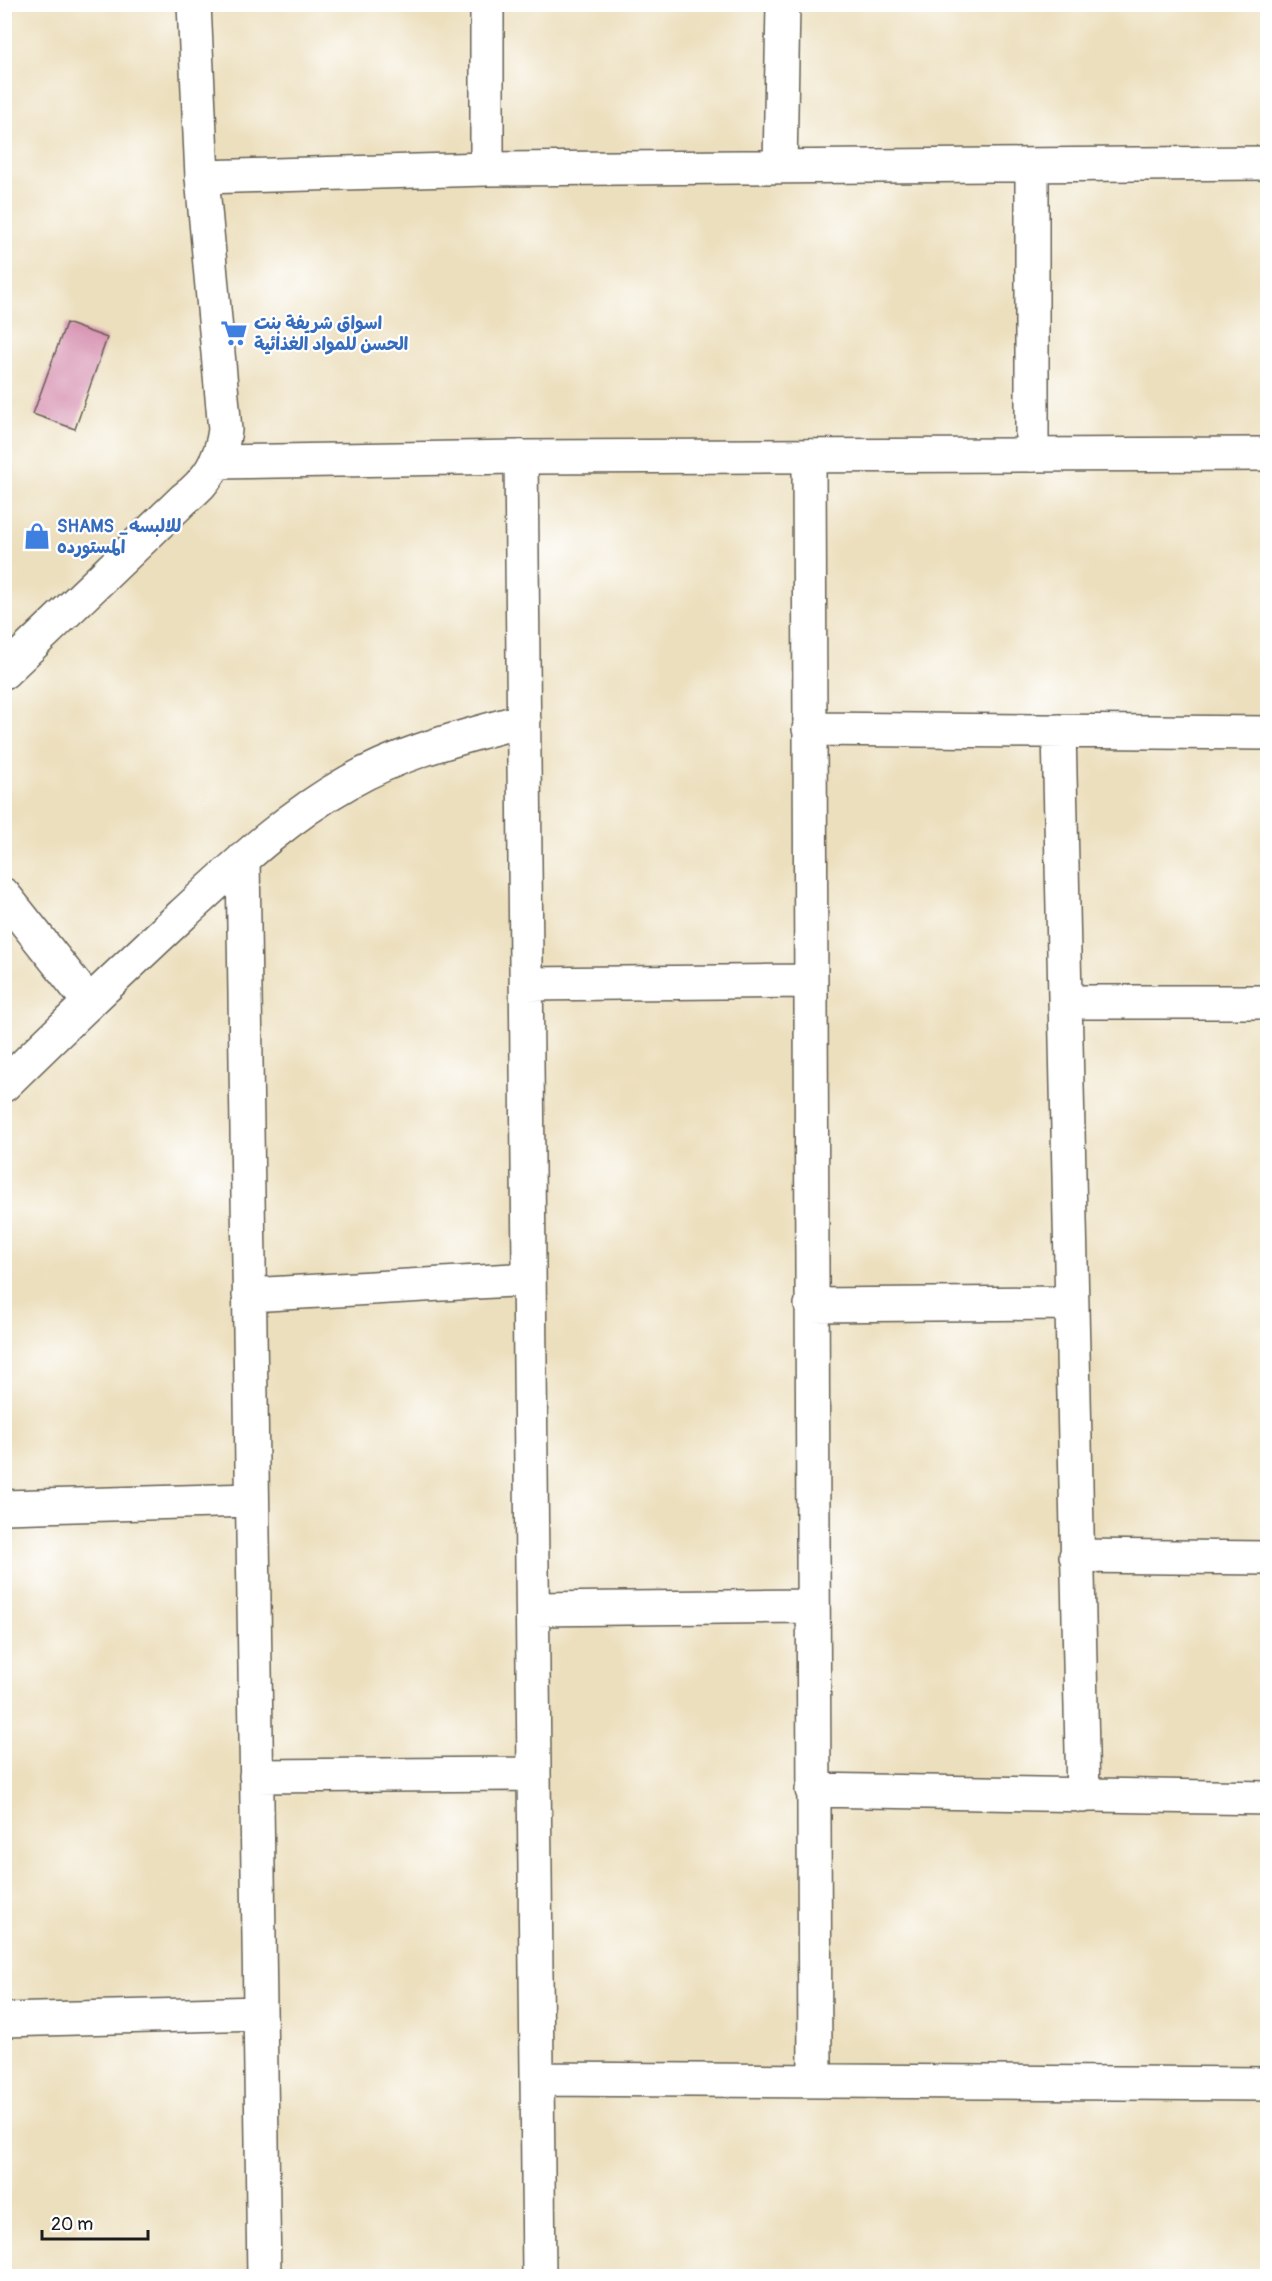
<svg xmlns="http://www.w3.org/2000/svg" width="1272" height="2281" font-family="Pangolin,'Playpen Sans Arabic',sans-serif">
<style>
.building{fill:#d895b4}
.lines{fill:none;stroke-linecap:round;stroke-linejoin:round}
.street-casing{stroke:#656054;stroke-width:36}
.secondary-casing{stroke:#656054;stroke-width:36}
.street{stroke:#fff;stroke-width:33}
.secondary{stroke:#fff;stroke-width:33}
.labels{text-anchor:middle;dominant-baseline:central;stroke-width:4.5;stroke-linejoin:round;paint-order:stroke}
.shop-label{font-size:18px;font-weight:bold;fill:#366cbe;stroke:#fff;text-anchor:start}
</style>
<rect width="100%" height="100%" fill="#fff"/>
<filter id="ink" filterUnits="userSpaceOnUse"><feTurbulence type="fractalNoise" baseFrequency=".0167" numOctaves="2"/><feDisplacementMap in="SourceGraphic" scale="12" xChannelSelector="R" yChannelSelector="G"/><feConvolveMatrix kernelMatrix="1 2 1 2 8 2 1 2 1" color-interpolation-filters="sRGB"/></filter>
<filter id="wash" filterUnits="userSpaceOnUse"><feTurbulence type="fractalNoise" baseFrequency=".008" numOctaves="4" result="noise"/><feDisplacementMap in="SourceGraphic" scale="24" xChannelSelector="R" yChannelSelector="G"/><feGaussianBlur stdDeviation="1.35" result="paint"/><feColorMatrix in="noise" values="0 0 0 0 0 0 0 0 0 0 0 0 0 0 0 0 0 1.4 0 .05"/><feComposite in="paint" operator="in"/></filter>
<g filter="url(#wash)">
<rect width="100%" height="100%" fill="#ecdfbd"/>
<g id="blocks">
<path class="building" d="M66,323L107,338L75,429L33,414Z"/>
</g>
</g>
<g filter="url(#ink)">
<use href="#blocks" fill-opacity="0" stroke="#656054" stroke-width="1.5"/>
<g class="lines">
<defs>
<path id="street" d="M487,4V169
M1032,165V455
M780,167L783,4
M202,177L487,169L1268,163
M809,456C810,998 809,1540 815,2081
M521,457L539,2276
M809,729L1268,733
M1059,731L1083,1796
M243,859L264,2276
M4,895L89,1002
M526,984L811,981
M1065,1002H1268
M4,1085C63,1027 122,971 182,915C234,867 286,817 349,782C403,751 464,737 524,720
M249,1295L529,1279
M811,1305L1071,1303
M4,1507L252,1500
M1076,1556L1268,1558
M533,1609L810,1606
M256,1776L534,1774
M812,1790L1268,1798
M4,2020L260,2013
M537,2079L1268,2084"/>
<path id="secondary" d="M217,462L521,457L1268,454
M4,672L184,499C208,481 221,460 225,430L202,177L194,4"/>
</defs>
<use href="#street" class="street-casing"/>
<use href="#secondary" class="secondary-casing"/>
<use href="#street" class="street"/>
<use href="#secondary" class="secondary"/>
</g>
</g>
<defs>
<symbol id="supermarket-bare" viewBox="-9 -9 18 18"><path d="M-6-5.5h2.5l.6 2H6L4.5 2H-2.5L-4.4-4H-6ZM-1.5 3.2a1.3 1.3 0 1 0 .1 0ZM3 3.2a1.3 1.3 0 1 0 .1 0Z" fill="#3f7fe0" stroke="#fff" stroke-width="2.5" paint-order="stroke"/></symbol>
<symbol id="shop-bare" viewBox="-9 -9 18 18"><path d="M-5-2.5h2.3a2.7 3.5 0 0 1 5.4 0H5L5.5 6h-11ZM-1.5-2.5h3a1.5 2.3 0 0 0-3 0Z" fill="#3f7fe0" stroke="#fff" stroke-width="2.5" paint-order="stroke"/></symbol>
</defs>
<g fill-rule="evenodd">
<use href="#supermarket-bare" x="215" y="314" width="38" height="38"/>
<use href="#shop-bare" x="18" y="517" width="38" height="38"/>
</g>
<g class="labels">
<g class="shop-label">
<text x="254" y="323">اسواق شريفة بنت<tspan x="254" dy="21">الحسن للمواد الغذائية</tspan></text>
<text x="57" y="526">SHAMS _للالبسه<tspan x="57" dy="21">المستورده</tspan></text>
</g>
</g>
<rect width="1272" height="2281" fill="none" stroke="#fff" stroke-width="24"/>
<path d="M42 2230v9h106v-9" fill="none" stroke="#1c1c1c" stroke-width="3"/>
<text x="51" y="2230" font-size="18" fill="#1c1c1c" stroke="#ffffff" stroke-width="4.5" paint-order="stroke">20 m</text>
</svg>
